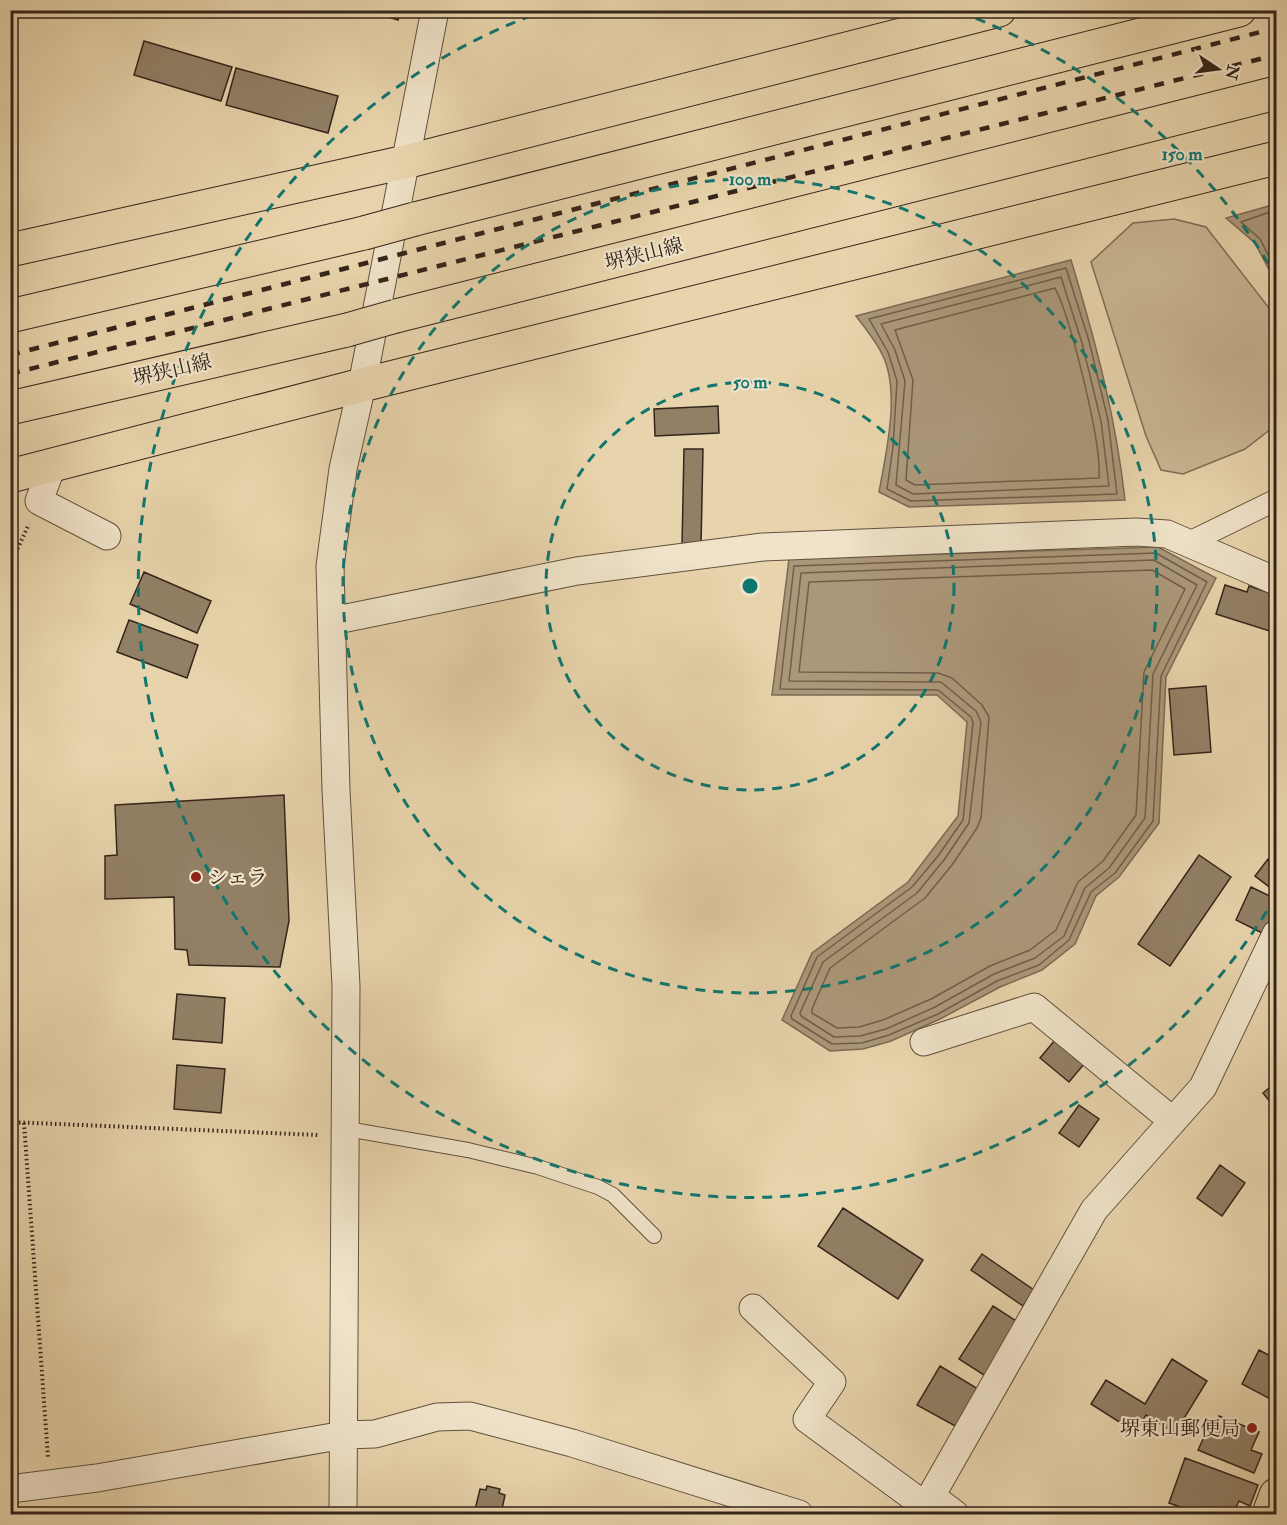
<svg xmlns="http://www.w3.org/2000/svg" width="1287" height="1525" font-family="'IM FELL Double Pica','Noto Serif JP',serif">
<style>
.green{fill:#c9b693;stroke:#7e6e56;stroke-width:1.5}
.water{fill:#ab987a;stroke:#7b6a54;stroke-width:1.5}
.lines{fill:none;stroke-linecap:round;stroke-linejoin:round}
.shore{stroke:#705e4a;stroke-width:1.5}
.building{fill:#928066;stroke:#34251a;stroke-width:1.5}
.service-casing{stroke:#61513e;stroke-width:16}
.pedestrian-casing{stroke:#61513e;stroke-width:23}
.minor-casing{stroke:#61513e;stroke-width:29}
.primary-casing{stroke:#34251a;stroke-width:35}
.path{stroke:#34251a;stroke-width:4;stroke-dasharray:1.5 3;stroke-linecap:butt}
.service{stroke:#f0e3c9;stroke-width:14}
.pedestrian{stroke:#f0e3c9;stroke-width:21}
.minor{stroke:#f0e3c9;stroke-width:27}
.primary{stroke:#e8d4ac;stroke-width:33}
.rail{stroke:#34251a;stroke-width:4.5;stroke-dasharray:10 10;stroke-linecap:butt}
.primary-bridge-casing{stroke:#34251a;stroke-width:35;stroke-linecap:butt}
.primary-bridge{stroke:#e8d4ac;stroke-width:33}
.ring{fill:none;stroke:#0f766e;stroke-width:3;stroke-dasharray:10 8}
.poi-dot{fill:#8f2418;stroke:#f0e3c9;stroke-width:2}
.labels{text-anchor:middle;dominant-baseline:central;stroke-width:4.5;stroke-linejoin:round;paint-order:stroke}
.street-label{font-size:20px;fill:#34251a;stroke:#f0e3c9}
.poi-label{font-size:20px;fill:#34251a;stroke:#f0e3c9;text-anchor:start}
.centre{fill:#0f766e;stroke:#f0e3c9;stroke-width:3}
.ring-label{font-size:18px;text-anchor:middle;font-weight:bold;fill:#0f766e;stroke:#f0e3c9;stroke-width:4.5;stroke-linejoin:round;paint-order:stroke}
</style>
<rect width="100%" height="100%" fill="#e8d4ac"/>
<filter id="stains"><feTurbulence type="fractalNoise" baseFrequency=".00333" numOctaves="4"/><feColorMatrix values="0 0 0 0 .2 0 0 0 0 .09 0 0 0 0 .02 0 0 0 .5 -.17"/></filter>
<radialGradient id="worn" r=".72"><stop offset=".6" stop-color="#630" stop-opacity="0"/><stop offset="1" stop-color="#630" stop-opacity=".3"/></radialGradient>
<path class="green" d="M1174,219L1206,227L1276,317V425L1245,449L1183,474L1161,470L1146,436L1091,262L1133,223Z"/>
<path class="water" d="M1276,204V283L1255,243L1226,218Z
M1071,260C1095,340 1116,417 1125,500L909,507L879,492C886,453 901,391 882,354C876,341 865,328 856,316Z
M1158,547L1216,578L1166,677L1159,823L1119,877L1096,896L1075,944L1042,970L1000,987L940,1019L891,1041L863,1049L830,1051L782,1020L812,953L908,882L958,816L967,722L937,695H772L789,559Z"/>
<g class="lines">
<path class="shore" d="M1276,210L1241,222L1260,239L1276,270
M1066,268L1089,341L1108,420L1117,494L911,501L887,489L893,447L897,381L888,352L869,319Z
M1061,277L1082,343L1101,421L1109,486L913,494L896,485L905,381L895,350L881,324Z
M1055,288C1071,319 1102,444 1099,478L915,485L906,480L913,380L895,330Z
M1156,553L1207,582L1161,676L1153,821L1115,873L1091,892L1069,940L1039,965L997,981L938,1014L889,1035L862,1043L832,1044L792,1019L791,1016L817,957L912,887L938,856L963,820L973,723L971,717L938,690L780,689L794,566Z
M1154,560L1197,585L1153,674L1145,818L1109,868L1085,888L1064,936L1035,958L994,974L935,1007L886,1029L860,1036L834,1037L801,1016L800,1013L823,962L917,893L944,860L969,823L981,722L976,711L941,682L789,681L801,573Z
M1152,570L1185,589L1144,672L1136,815L1103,861L1078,882L1056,930L1030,950L990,966L931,999L883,1020L859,1027L837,1028L812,1013V1009L830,968L925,898L952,865L977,828L981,818L989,717L982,705L952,678L938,673L799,672L809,582Z"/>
</g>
<path class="building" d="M366,10H401L398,20Z
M144,41L232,67L221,101L134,75Z
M236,68L338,96L328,133L226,105Z
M718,406L719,433L655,436L654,409Z
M684,449H703L701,546H682Z
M144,572L211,601L197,633L130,604Z
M1225,585L1247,592L1249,586L1276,595V633L1216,614Z
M129,620L198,645L187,678L117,652Z
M1206,686L1211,752L1174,755L1169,689Z
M284,795L289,921L280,967L189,965L187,950L175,949L174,897L105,899V856L117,855L115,805Z
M1199,855L1231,877L1170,966L1138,944Z
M1268,859L1276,865V892L1255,876Z
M1251,887L1272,897L1271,901L1276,904V913L1266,935L1236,920Z
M177,994L225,998L222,1043L173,1039Z
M1055,1040L1084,1064L1069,1082L1040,1058Z
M177,1065L225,1069L221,1113L174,1109Z
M1276,1082V1109L1263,1093Z
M1079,1105L1099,1119L1079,1147L1059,1133Z
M1220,1165L1245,1183L1222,1216L1197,1198Z
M843,1208L923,1260L898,1299L818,1246Z
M982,1254L1034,1290L1023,1306L971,1270Z
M993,1306L1021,1324L987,1377L959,1359Z
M1259,1350L1276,1359V1402L1242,1384Z
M1172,1359L1207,1381L1175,1433L1146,1415L1135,1432L1091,1404L1106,1380L1145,1404Z
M940,1366L978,1389L957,1427L917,1405Z
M1219,1416L1259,1432L1251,1450L1262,1454L1254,1473L1198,1450L1205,1435L1210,1437Z
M1185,1458L1258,1485L1250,1506L1239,1501L1233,1514H1200L1169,1503Z
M487,1486L500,1489L499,1493L505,1495L501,1514H474L480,1489L486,1490Z"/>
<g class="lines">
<defs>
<path id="service" d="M347,1129L468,1150L538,1167L598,1187L613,1195L654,1236"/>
<path id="pedestrian" d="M1188,543L1276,500"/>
<path id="minor" d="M53,463L39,501L107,536
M332,621L577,571L763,547L1136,532L1167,534L1276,581
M924,1042L1034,1007L1173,1121
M753,1308L832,1382L807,1419L924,1505
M10,1489L97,1478L344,1435L375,1434L437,1417L470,1416L572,1443L799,1514
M931,1496L955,1514
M343,1514L346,986L336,790L330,566L343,469L362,385L435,10
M918,1514L931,1496L1094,1210L1203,1087L1276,934"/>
<path id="primary" d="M415,219L1239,10
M10,250L405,162L999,10
M10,316L364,233
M396,316L1276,93
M10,408L347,330
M10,476L362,385L1276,158
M1269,1514L1276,1495"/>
</defs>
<use href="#service" class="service-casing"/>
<use href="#pedestrian" class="pedestrian-casing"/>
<use href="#minor" class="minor-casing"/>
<use href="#primary" class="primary-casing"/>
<path class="path" d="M10,565L29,524
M10,1122L318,1135
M24,1123L48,1457"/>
<use href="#service" class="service"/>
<use href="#pedestrian" class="pedestrian"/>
<use href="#minor" class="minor"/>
<use href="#primary" class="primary"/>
<path class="rail" d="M10,355L1276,28
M10,374L1276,55"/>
<defs>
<path id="primary-bridge" d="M364,233L415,219
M347,330L396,316"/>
</defs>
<use href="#primary-bridge" class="primary-bridge-casing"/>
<use href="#primary-bridge" class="primary-bridge"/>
</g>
<g class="ring">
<circle cx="750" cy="586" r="204"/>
<circle cx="750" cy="586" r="407"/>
<path d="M1276 896A611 611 0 1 1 541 12M959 12A611 611 0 0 1 1276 276"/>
</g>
<g class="poi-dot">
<circle cx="196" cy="877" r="6"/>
<circle cx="1252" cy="1428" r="6"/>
</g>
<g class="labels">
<g class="street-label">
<text transform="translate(644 254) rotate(-14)">堺狭山線</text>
<text transform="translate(172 370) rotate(-13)">堺狭山線</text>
</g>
<g class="poi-label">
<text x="208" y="877">シェラ</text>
<text x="1240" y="1428" text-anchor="end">堺東山郵便局</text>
</g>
</g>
<circle cx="750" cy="586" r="9" class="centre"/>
<g class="ring-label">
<text x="1182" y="160">150 m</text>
<text x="750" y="185">100 m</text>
<text x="750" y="388">50 m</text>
</g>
<rect width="1287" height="1525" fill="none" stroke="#e8d4ac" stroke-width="36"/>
<rect x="12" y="12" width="1263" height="1501" fill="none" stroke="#34251a" stroke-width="3"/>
<rect x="18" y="18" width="1251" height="1489" fill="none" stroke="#34251a" stroke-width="1.5"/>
<g transform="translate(1218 69) rotate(103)" stroke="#f0e3c9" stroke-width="4.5" paint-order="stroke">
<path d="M0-4.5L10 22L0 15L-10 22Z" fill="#34251a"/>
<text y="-9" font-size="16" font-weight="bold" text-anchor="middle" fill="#34251a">N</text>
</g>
<rect width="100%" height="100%" filter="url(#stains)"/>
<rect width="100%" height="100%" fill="url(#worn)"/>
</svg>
